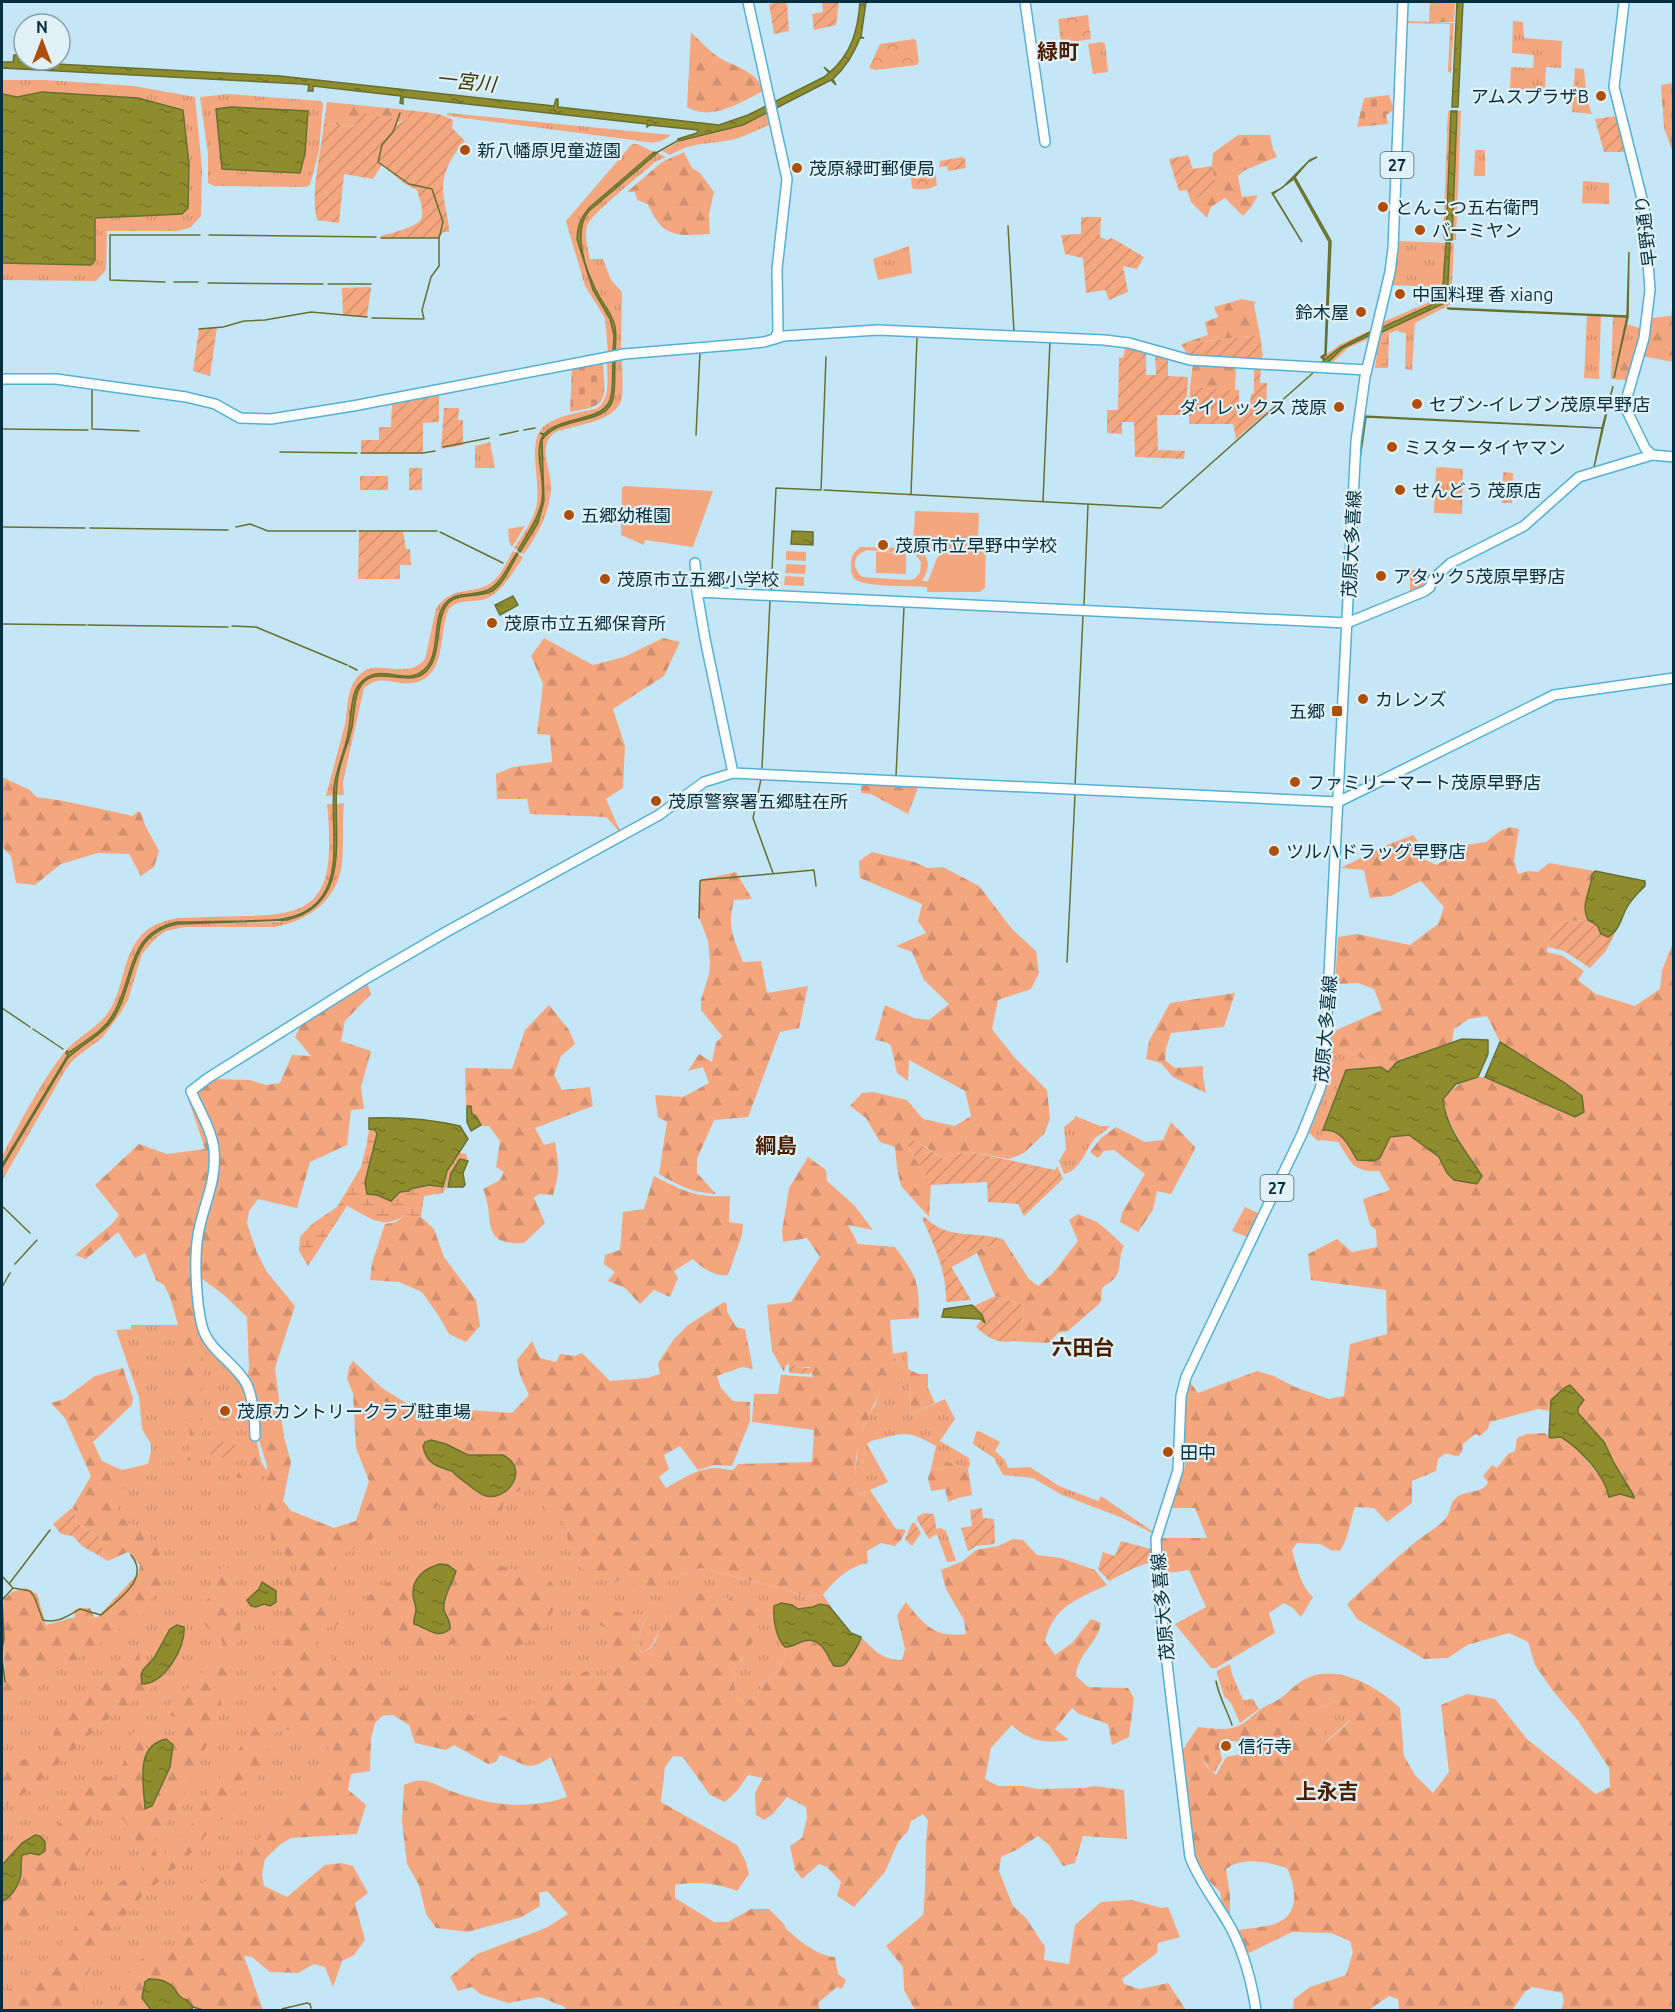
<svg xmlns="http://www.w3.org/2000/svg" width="1675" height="2012" font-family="Ubuntu,'Noto Sans JP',sans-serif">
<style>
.grass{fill:url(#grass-tufts)}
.forest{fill:url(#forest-firs);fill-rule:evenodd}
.wetland{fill:url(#wetland-marsh)}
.cemetery{fill:url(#cemetery-stones)}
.park{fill:url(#park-crowns)}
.garden{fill:url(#garden-furrows)}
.pitch{fill:#f4a77f;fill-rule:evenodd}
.water{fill:url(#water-ripples);stroke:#667032;stroke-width:1.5}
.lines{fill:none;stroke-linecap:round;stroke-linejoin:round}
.stream{stroke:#667032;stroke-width:1.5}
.secondary-casing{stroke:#54b0d5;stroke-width:12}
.primary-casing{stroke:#54b0d5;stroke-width:12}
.secondary{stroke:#fff;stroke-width:9}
.primary{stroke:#fff;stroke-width:9}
.poi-dot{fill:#af4e09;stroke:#e0f1f8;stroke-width:2}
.labels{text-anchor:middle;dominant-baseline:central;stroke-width:4.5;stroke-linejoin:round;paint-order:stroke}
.shield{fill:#e0f1f8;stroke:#476976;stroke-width:1.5}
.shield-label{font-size:16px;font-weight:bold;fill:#052f3e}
.poi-label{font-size:18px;fill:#052f3e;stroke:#e0f1f8;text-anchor:start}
.street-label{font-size:18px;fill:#052f3e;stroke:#e0f1f8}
.water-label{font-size:20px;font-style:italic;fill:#3d3b06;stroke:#e0f1f8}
.quarter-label{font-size:21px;font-weight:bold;fill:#4c1e01;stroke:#e0f1f8}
</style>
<defs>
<pattern id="grass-tufts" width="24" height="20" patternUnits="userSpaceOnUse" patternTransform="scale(1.5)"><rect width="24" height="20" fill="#f4a77f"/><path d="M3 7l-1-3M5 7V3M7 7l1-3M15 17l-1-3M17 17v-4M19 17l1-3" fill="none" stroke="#d0906f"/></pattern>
<pattern id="forest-firs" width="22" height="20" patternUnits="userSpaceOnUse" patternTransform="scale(1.5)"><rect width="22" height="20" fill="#f4a77f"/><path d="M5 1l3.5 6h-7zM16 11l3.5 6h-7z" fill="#d0906f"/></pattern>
<pattern id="wetland-marsh" width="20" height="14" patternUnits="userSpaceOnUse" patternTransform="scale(1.5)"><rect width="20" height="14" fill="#f4a77f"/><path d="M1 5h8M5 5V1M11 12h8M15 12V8" fill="none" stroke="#d0906f"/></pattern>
<pattern id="cemetery-stones" width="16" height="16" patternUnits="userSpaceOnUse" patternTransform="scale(1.5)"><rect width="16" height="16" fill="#f4a77f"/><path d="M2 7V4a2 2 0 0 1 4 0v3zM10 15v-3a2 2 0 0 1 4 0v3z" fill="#d0906f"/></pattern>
<pattern id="park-crowns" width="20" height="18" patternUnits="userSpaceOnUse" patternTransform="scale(1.5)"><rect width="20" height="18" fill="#f4a77f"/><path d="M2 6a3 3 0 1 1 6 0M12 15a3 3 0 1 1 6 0" fill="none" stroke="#d0906f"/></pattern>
<pattern id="garden-furrows" width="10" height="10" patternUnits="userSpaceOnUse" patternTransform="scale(1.5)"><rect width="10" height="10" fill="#f4a77f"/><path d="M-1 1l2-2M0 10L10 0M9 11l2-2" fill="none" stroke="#d0906f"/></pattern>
<pattern id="water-ripples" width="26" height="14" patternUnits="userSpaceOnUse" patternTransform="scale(1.5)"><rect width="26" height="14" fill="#8f8c2d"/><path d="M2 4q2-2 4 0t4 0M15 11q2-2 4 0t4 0" fill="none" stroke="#737328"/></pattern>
</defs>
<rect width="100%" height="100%" fill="#c5e6f6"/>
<path class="grass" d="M1408,21L1454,23L1451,73L1448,72L1450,24L1408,23Z
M1513,21L1523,22L1524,38L1562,41L1561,68L1546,67L1545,90L1510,89L1511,67L1533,68L1534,55L1512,53Z
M1102,42L1105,44L1108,72L1093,74L1088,44Z
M1575,68L1584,69L1587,100L1592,114L1572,112Z
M2,80H46L134,86L195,97L202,168L201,216L190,228L177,231H107L106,270L96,281L2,280Z
M229,94L321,101L323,104L319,151L310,185L306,187L214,186L208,183V154L200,97Z
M1448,111H1451L1446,240L1443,239Z
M1457,111H1461L1456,240H1452Z
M448,113L671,135C657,146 649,142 633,140L455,117L446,115Z
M769,113L772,124C758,129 745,137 731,140C706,145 695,141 670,155L662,151L688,137L732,128Z
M632,144H637L654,152L583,214L577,239L593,290L610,319L614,335L613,352L608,353L605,318L585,286L566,221Z
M1475,150H1485V176H1474Z
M657,153L666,157L655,162C643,173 591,214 587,226C584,237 588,248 590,259H603L611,280L622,292L621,350L615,351C616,342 617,332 614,323C609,310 599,299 594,286C584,265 573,230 589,211Z
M1583,181L1609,183V204L1582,203Z
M1399,241L1446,243L1443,297L1441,301L1381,328L1383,322L1439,298L1440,287L1391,285Z
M1450,243H1454L1451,304L1415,323L1412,370L1405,369L1406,333L1399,332L1398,330L1382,336H1379L1380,333L1444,304L1448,300Z
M909,246L912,273L878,280L873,259Z
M1587,315L1601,316L1599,379L1584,378Z
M1613,316L1628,317L1626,324L1643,329L1629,379L1624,380L1611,379Z
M1371,330L1367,334L1370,335V338L1348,348L1331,364H1326L1343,348L1366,336L1341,347L1325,359L1323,357L1339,345Z
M622,359C622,370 624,392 621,401C613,420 587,423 570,428C562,430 554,431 550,437C539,452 553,474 551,491C548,516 538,534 524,554L520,552L538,523L544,501L542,440C558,415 604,426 613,399C617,388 614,372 615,361Z
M613,361C612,373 614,389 610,400C602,422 560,416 543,434L541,433L543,435C532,454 546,479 542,500C539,518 527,534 518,550L514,548C522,536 532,522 536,508C543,480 522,436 550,422C565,414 583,412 598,408C611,397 607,377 607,362Z
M490,442L495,468H475V446Z
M1440,467L1463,469L1462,514L1434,513L1436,468Z
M1503,472L1513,473L1512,503H1502Z
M525,526L512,547L509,541L508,529Z
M513,551L517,553C510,564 503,579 493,587C478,600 455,588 443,607C431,625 442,663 418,674C394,684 376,659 356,690L347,739L337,769L333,795L326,796C332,772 339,748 345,724C348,711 346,696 353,684C357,676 363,669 373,668C392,666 411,676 425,659L436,609C452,584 472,596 491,583C501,576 507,561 513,551Z
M518,554L523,557L521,561C511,574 501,594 485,599C472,603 460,598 449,609C438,632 448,677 413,683C394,686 382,673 364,688L343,782L344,795H336C337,772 346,751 351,729C354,716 353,700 359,689C363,682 369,676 377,675C391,673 409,685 421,674C444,655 432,619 449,603C460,592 478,598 492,591C504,584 511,565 518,554Z
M1410,570H1427C1426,588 1426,587 1410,594Z
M344,803C342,823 344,844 342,864C337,901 309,920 275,927H185L166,931L156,938L142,954L128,1000L120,1014L102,1038L75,1058L66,1069L2,1181V1168L67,1059L73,1053L95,1037L111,1022L123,998L140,949L148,939L159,930L178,924L278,922C345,907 336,858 336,804Z
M327,804H334C334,823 337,845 334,864C326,920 282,920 238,921C217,921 197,922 177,922C125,933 136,984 110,1020C99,1035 84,1041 70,1052L68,1051V1055L2,1165V1156C21,1121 39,1085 63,1054C75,1038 95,1030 107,1014C124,992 121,960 139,938C149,925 163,921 178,918C200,917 222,917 244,916C298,915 329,909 329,846C329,832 329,818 327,804Z
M1332,1045L1381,1067L1346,1071L1321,1140L1318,1141L1309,1133L1326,1089Z
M1075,1116L1100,1126H1110C1106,1131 1100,1134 1095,1138C1086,1149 1080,1171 1064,1174L1059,1161L1066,1149L1064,1127L1074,1119Z
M459,1152L466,1154L468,1161C449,1162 452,1182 443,1193L447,1171Z
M1245,1207L1258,1213L1260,1217L1250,1238L1232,1231Z
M131,1325H178L245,1389L261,1461L283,1501L291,1511L334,1528L356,1521L509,1452L649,1592L654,1595L670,1578L701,1568L788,1590L805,1597L823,1595L832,1608L820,1604L813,1607L773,1614C777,1625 777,1638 785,1647L786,1656L775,1674L764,1682L757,1696L744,1702L737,1698L732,1672L743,1657L759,1628L661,1625L652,1646L641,1653L637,1642L647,1615L571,1752L395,1704L358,1739L348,1789L314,1820L290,1835L263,1861L132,2010H2V1671L35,1642L92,1623L146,1565L92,1483L148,1464L151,1451V1444L142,1429L139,1397L116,1330L131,1329Z
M907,1351L911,1414L945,1399L955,1419L940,1441L969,1458L970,1464L968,1469L945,1461L943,1470L931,1469L936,1446C905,1429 905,1433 871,1441L867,1444L888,1482L859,1495L855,1480L858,1441L868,1416L875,1405L881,1387L899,1366L893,1354Z
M979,1431L1000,1442L995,1451L1005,1460L1008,1468L1030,1467L1059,1486L1098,1501L1101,1496L1152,1531V1533L1120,1517L1062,1495L1033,1478L1003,1475L994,1458L973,1444L976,1432Z
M941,1528L946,1531L956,1561L947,1562L935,1529Z
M1230,1664L1232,1674L1243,1700L1253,1699L1259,1709L1240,1723L1231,1703L1224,1696L1217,1673L1218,1670Z
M1337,1701L1350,1720L1324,1743L1315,1710Z"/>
<path class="forest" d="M1430,2H1455L1454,22H1429Z
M691,32C700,41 709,51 720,58C735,67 758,71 763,91C742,102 711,122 687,107Z
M327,102L408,110V118C383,132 351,127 324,123Z
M1238,135H1270L1273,149L1277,157L1243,171L1238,176L1242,197L1258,195L1252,206L1243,216L1225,198L1211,207L1207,218L1191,202L1215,185L1212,166L1213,153Z
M684,152L692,168L700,173L714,192L709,215L710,234C677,236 662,238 648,204L637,200L635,192H627L662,162Z
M1242,299L1256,302L1254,305L1260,335L1181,344L1208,335L1205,322L1218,317L1214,307Z
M1673,302V362L1642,356L1651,318L1671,316Z
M1631,347L1637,351L1629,377H1617L1620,373L1619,364L1624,360L1627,350Z
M1193,364L1236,366L1235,390L1190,387Z
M544,638L593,665L624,657L663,638L680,642L664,676L613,709L625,746L623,788L606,799L621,833L606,817L530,814L527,799H497L496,774L513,767L552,762L550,735L537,734L543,684L531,656Z
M2,777L30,790L36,797L64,801L133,816L138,811L141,813L145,825L159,851L154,867L141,876L129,854L98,853L61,864L35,885L16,883L11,856L4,849L2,838Z
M861,783L919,785L908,814L871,794L861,793Z
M1510,827L1519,829L1514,860L1518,874L1528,871L1538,872L1549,863L1595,871L1592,875C1591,891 1580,904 1588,920L1561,922L1551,933L1547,952L1563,956L1584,971L1578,980L1596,994L1635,1006L1660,989L1662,970L1673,943V2010H1561L1564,2002L1562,1993L1532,1987L1525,1992L1512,2010H1399L1398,1999L1389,1996L1369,2010H1293L1294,1999L1310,1987L1346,1975L1353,1952L1350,1941L1331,1933L1292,1932L1247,1954L1238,1930C1249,1928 1270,1927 1279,1922C1301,1912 1295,1885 1287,1868C1268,1862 1243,1856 1226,1869L1230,1895V1918L1222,1906L1220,1892L1201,1873L1196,1859L1182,1751L1198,1727C1209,1728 1224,1731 1235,1727C1246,1724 1252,1715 1261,1709C1267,1705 1273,1703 1278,1700C1290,1692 1297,1681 1312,1676C1342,1666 1379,1688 1400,1708L1404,1756L1415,1775L1433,1793L1449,1772L1441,1705L1467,1694L1495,1699L1527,1739L1596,1794L1610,1787L1609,1768L1579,1722L1553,1691L1535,1665L1528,1642L1509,1633L1467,1645L1448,1658L1424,1659L1357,1619L1347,1604C1369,1584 1390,1563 1413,1544C1423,1535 1438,1528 1446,1518C1451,1512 1449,1504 1456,1498C1466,1489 1482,1495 1488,1482L1483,1476L1492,1465L1497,1468L1508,1454L1515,1451L1517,1438L1526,1434L1545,1433L1550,1438L1561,1437L1579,1451L1605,1483L1611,1497L1620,1494L1634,1497L1622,1474L1614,1463L1604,1442L1578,1413V1408L1584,1400L1564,1388L1551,1400L1550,1411L1538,1409L1490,1422L1488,1429L1480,1436L1475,1434L1463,1444L1462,1452L1458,1456C1446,1455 1449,1450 1438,1459L1436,1471L1412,1481V1503L1387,1522L1374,1508L1355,1507C1350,1521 1348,1540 1340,1551L1331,1550L1320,1544L1297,1543L1292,1550C1297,1567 1300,1585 1313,1597L1301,1617L1293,1608L1284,1603L1269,1613L1275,1633L1216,1668H1211L1175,1624L1206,1607L1189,1570L1162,1574L1160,1551L1162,1538H1207L1195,1508H1172L1185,1466V1403L1190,1382L1198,1393L1257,1371L1274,1376L1295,1387L1329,1399L1344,1396L1350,1344L1387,1334L1386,1290L1311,1280L1308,1254L1337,1239L1352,1252L1377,1247L1376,1230L1370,1225L1363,1199L1390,1190L1379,1171C1352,1172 1352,1163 1338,1142L1321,1140L1323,1130C1342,1129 1349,1146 1357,1160L1373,1161L1390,1137L1409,1135L1439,1157L1447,1173L1460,1142L1444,1111L1443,1099C1455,1086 1466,1076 1485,1077L1575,1117L1582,1096L1565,1083L1500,1042L1487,1016L1469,1019L1454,1029L1452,1042L1397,1062L1388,1072L1381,1067L1332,1045V1032L1382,1010L1374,989L1358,983L1335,984L1338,937L1357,934L1410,945L1438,924L1444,907L1421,881L1391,896L1370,898L1364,870L1341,868L1382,847L1413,835L1418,841L1416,856L1437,865L1466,845L1486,842L1500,831ZM1337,1701L1350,1721L1325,1743V1726L1315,1710ZM1222,1740L1252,1743L1256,1751L1226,1757L1216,1775L1206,1766L1204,1761Z
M872,852L914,862L928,868L943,867L979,886L1012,929L1036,951L1039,973L1031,989L998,1000L992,1029L1015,1058L1047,1090L1050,1119L1044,1134L1024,1153L1009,1159L971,1152L955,1154L944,1159L923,1145L906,1143L931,1185L929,1217L901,1186L897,1168L895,1147L880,1142L866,1118L850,1106L862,1093L873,1092L907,1100L923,1119L955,1126L971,1116L965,1091L909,1060L908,1081L897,1073L891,1046L886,1042L875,1040L885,1005L914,1018L929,1020L949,1004L924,980L912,952L896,946L926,933L918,921L922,904L860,878L859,861Z
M736,872L752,899L734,900C727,928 733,936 743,962L761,961L767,993L808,986L799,1028L780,1032L748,1117L714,1120L697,1159V1173L716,1194C693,1193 678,1185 659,1174L667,1122L658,1117L655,1095L683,1097L709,1083L703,1067L688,1071L699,1054L712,1062L716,1043L722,1036L701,1010V1000L709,974L710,962L708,941L699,917L700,880Z
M367,982L371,994L345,1021L341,1041L371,1051L361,1087L364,1109L351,1110L347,1145L310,1162L297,1208L258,1199L249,1211L247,1223L257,1253L267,1272L295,1306L275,1368L284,1437L291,1462L283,1501L291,1511L334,1528L356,1521L369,1481L356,1448L353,1393L347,1379L349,1367L353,1361L382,1388L411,1406L512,1413L529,1395L520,1375L517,1360L532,1341L540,1358L556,1362L560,1354L575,1356L582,1353L610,1381L647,1378L660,1374L658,1364L660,1360L674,1339L688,1325L724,1302L727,1304V1311L736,1327L745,1329L753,1369L742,1367L717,1376L721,1388L733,1401L750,1402V1421L732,1466L714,1465L698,1470L680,1446L664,1455L669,1469L659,1477L666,1488C682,1479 696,1469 714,1468C721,1468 727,1470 733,1470L738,1464L812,1462L814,1430L752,1422L754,1394H778L781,1375L813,1377L810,1367L799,1368L792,1363L786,1365L784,1372L772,1351L767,1305L791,1302L820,1257L807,1238L783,1242L782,1231L789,1188L808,1157L826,1170L827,1181L855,1206L873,1230L848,1225L858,1244L895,1247C917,1277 919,1281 919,1318L890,1320L893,1354L899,1366L901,1383L881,1387C877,1400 873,1405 868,1417C856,1441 852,1469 859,1495L870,1490L896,1529L906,1530L901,1540L895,1546L881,1543L867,1551L868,1563C849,1566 835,1580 823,1595L806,1597L788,1590L701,1568L671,1578L654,1595L621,1578L613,1584L572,1563L562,1507L548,1512L530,1481L522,1484L521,1490C507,1496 502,1499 502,1515L472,1500L444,1502L420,1516L397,1523L335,1560L332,1569L334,1584L328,1599C334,1608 345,1610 352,1617L335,1626L317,1629L315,1640L316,1651L448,1708L477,1717L496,1719L514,1715L586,1671L599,1676L607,1677L614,1654V1633L577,1612L594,1606L630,1615L647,1614L637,1642L641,1653C644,1651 650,1649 653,1646C657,1640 658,1630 661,1624C667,1614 679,1598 689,1595C707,1589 760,1602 759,1625C758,1638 740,1661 732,1672L737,1698L744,1702L757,1696L764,1682L775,1674L786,1656L785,1647C793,1647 797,1643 804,1641C818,1637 829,1652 832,1663L845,1664L850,1655L861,1642V1637C874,1650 882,1660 902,1660L905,1649L897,1615L906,1602C924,1625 935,1638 966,1634L964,1620L946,1589L941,1570L963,1561L976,1550L998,1546L1013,1539L1023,1540L1037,1555L1061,1558L1095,1570L1107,1585C1077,1599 1054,1606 1045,1641L1055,1655L1072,1643L1091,1619L1101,1623C1097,1645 1077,1654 1076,1676L1088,1687L1128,1688L1134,1698L1129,1737L1112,1745L1108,1724L1079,1714L1072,1708L1055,1729L1069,1740C1047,1744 1028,1741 1012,1725L991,1748L985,1779L998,1786H1023L1038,1789L1084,1788L1095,1786L1124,1790L1127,1839L1083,1836L1075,1863L1063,1866L1049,1845L1038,1836L1018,1849L1001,1857L999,1871L1013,1906L1026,1918L1045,1947L1044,1960L1069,1964L1075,1925L1101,1902L1132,1900L1162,1908L1168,1907L1180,1937L1158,1943L1157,1953L1122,1979L1124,1984L1140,1989L1168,1983L1186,2010H915L904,1990L903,1967L886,1946L923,1915C927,1883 924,1851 928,1820L923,1814L911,1821L908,1831L898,1842L885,1872L854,1907L837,1896L841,1882L827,1867L819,1864L802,1879L795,1870L790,1846L802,1838L807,1818L806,1807L787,1797L773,1814L764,1820L756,1815L755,1793L763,1778L748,1775L737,1791L725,1802L710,1795L683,1757L673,1756L665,1767L661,1802L737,1845L746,1862L749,1874L737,1891C716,1883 697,1881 675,1885V1898L714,1922H728L751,1909H769L784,1924L786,1929C799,1940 817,1956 835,1957L838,1974L846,1980L842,1989L837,1987L818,2003L820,2010H565V2007L540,1997L508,2003L480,1994L472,1987L458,1991L450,1977L477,1954L546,1928L568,1914L547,1891L539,1893L540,1906L522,1917L468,1932L436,1928L426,1914L419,1885L407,1864L402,1822L404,1785C424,1776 430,1782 448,1790C459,1794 472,1798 484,1801C511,1807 541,1806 567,1797L551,1757C525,1774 526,1763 500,1755L496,1762L488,1764L454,1745L446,1750L415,1743L409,1725L393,1715L377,1716L371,1738L370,1771L345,1775V1787L366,1805L357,1834L291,1838L266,1853L262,1875L264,1886L287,1897L325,1865L341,1863L353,1866L368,1893L355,1903L365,1940L354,1955L342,1961L333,1987L325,1967L314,1964L298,1973L270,1972L252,1957L244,1956L263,2010H202L193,2007L187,2000L183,1999L158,1979L145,1982L142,1998L151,2010H111C113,2001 119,1993 123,1985C136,1955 152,1952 181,1943L194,1921V1888L230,1867L261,1837L273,1813L307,1784L320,1782L330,1752L324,1741L309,1740L298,1730C258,1727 274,1751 260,1774C255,1784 245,1790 236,1797L234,1811L216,1823L186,1859L145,1893L104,1939L86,1977L78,2010H2V1995L45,1961L89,1913L104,1892L114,1885L142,1871C142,1861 141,1848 135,1839C134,1836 130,1835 129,1832C127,1829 127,1826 126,1823C118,1810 104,1809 93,1817L89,1828L92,1847L74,1878H68L63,1873V1860L52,1851L55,1843V1829L62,1819L65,1802L104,1776L110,1778L116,1784L125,1758L123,1750L134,1733L142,1729L145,1757L143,1763L145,1809C161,1792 172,1768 173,1745L170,1741L176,1732L178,1718L169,1715V1706L194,1683L223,1643L217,1632L208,1629L195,1608C210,1598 219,1593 217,1574L223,1566L230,1569L233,1604L240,1623L242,1638L234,1646C233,1660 237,1692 220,1698L222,1710L183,1799L153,1842L158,1859L163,1858L169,1848L183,1837L200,1812L211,1788L230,1767L243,1742L255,1710L269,1705L279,1665L285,1580L288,1575L297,1572V1566C288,1558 283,1551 271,1545V1530L258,1522L267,1466L258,1437L253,1392L247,1376L249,1369L247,1317L224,1295L201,1278L199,1323L245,1389L203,1351L202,1447L193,1460L161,1463C196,1453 193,1454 188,1420L182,1419L178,1325L170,1297L164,1285L156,1280L145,1253L135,1258L118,1232L86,1259L75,1255L112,1224L119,1215L95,1185L139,1144L167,1154L205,1149L188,1098L213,1079L250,1080L266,1085L280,1083L292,1055L311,1056L295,1037L302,1023ZM438,1441L468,1455H503L486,1496L456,1476L452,1471L441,1469Z
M1235,993L1224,1027L1171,1033L1166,1049L1165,1060L1175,1068L1203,1066V1076L1206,1093L1173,1077L1161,1063L1146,1059L1149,1041L1170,1003Z
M549,1005L569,1030L575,1044L561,1056L554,1075L562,1090L590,1087L593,1106L535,1128L544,1145L555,1142C559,1166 560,1172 553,1195L539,1194L534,1198L545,1223L524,1243C478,1246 496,1218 483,1189L500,1180L504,1172L496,1167L500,1141L489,1126H481L472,1114L470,1106H466L465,1068L512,1069L525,1030Z
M1171,1122L1195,1147L1194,1151L1171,1194L1157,1191L1153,1210L1138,1232L1120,1222L1122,1213L1145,1174L1114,1150L1104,1151L1098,1158L1090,1152L1101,1138L1116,1127L1145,1142L1163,1140Z
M654,1176C683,1191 696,1198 730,1196L729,1222L743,1224L742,1235L728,1275C715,1277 702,1268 693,1259L674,1271L678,1278L670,1297L654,1290L640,1304L625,1288L608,1281L615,1272L604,1264L605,1255L620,1250L623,1212L644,1209Z
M1078,1214L1097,1222L1107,1230L1124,1246C1119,1255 1121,1263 1118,1273C1115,1280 1108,1283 1102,1288L1101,1301L1098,1305L1068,1331L1058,1333L1050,1342L1046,1343L1014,1341L1021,1332L1024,1305L995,1296L977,1253L950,1268L946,1258L991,1246L1003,1239L1029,1279L1038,1286L1053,1273L1078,1241L1069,1220Z
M405,1215L421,1217L434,1229L444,1257L476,1300L480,1326L466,1342L449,1334L440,1318L422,1292L399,1282L370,1280L372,1263L385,1224L396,1222Z
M123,1368L133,1398L132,1405L93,1442L102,1461L122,1470L148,1464L117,1494C115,1524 128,1518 146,1534C157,1544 163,1563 168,1577L143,1610L88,1653L40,1677L34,1690L2,1704V1685L7,1684C3,1656 0,1627 4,1599L12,1592L26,1588L37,1594L46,1625L75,1617L74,1610L79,1608H90L94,1617L109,1620L132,1603L140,1565L128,1552L108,1561L103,1558L101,1538L77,1523L73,1507L91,1476L65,1418L51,1403L64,1399L95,1376Z
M908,1369L918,1374H928V1388L935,1403L911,1414Z
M252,1443C263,1454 261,1469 261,1483L236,1477L238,1473L245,1468Z
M945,1461L968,1469L972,1495L958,1498L948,1502L945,1489L931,1491L928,1478L931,1469L943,1470Z
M460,1558L477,1559L550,1581L557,1589L559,1599L544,1628L535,1637L522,1645L492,1652L454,1643L425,1657L413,1655L385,1647L379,1632L361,1609L360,1603C377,1589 391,1577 413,1575L416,1578C410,1589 416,1598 416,1609C416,1614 413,1618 414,1624L419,1626L444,1609L450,1586L456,1571L455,1569Z
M139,1649L141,1682L147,1684L156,1681L158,1683L103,1723L30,1789L2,1808V1773L33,1753L47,1750C50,1743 53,1735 56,1728C68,1704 117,1666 139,1649Z
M25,1853L48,1857L63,1881L65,1892C42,1912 24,1935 2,1957V1901L6,1900C11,1892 16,1885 19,1877C23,1869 19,1860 25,1853Z"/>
<path class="wetland" d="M1389,334L1388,368H1375L1379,336Z
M369,1129L375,1130L377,1134C374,1153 365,1174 368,1194L377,1195L391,1201L400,1192L409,1191L410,1189L429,1185L443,1187V1193L424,1196L421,1217L405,1215C382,1231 370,1217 347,1206L308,1266L299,1251L300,1237L312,1224L337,1207L361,1167L367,1143Z"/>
<path class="cemetery" d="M1673,83L1674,150H1672L1664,128L1661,85Z
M1389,95L1394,110L1386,115L1388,124L1357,127L1364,98Z
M603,363C603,373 608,398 598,404C591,409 578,410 570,412L572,369Z
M1222,1740L1220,1750L1222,1760L1214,1773C1203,1764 1201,1755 1209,1743Z"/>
<path class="park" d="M1088,15L1091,39L1062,44L1061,42L1058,19Z
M914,39L916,40L919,62L917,65L876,70L869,68L880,44Z
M930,162V164L934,165L937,185C932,189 918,191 912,188L910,167L912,164Z"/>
<path class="garden" d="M783,2L787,4L789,31L774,34L769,4Z
M822,2H839L836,25L814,30L812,14L823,12Z
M408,110L439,114L453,120L452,128L465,141C453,154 443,170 443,188C443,203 449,217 449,232H443L439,238H381L380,236C389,234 418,227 421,219C425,211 419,198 417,190L405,184L382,165L373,179L344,174L339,223L317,220C310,190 321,154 324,123L354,127L362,113L391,118L397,125L408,118Z
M1618,116L1627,152H1604L1595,119Z
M1188,155L1193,169L1212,166L1216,185L1191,202L1187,190L1179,191L1169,159Z
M963,157L965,159L966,168L948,171L947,166L939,167L940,161Z
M1081,217H1101L1100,237L1107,240L1112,238L1144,257L1137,269L1123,266L1128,292L1109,300L1105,290L1086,293L1083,258L1065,254L1061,235L1081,234Z
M369,287L371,288L367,317L343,315L342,288Z
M217,327L210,376L193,371L199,329Z
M1260,335L1263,356L1260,360L1188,355L1181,344Z
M1126,345L1146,351V375H1156L1155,353L1168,357V376L1188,377L1186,415H1157L1158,450L1185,451L1184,459L1135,457L1134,422H1122V434L1107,433V410H1118L1119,357L1123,358Z
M1254,367H1261L1260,383H1267L1266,413L1236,439L1233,424H1189L1190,387L1239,390V404H1250L1251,394L1254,393Z
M439,393V422L423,423V453H361V440H379V427H391L392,403Z
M444,408H459L458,420H463V445L441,449Z
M409,468H422V490H409Z
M360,476H388V490H360Z
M359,531H403L406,549H410L411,565H400V579H358Z
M1588,920L1597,925L1601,931L1612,935L1617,929L1606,951L1590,968L1564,951L1548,947L1551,933L1561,922Z
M911,1138L944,1159L955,1154L971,1152L1055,1170L1057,1166L1063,1179L1024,1216L1018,1204L988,1202L987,1182L931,1185L906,1143Z
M925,1217C946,1240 976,1231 1003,1239L991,1246L946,1258L971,1300L946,1302C947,1272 934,1245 922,1218Z
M995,1296L1024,1305L1021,1332L1014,1341C997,1344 988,1338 976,1327L982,1319L980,1315L972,1307Z
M789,1363H792L799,1368H810L813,1370L810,1374L789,1373Z
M215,1441L237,1445L238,1453C232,1463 221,1457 211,1455L208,1446Z
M73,1507L77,1523L101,1538L103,1558L82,1546L73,1536L61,1534L53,1524Z
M982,1508L983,1518L994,1519L995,1541L994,1544L976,1546L968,1551L961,1528L972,1526L970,1510Z
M924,1513L934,1514L937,1534L929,1539L917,1520V1517Z
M912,1523H915L921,1533L912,1546L905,1539Z
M1121,1541L1151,1549V1562L1134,1568L1109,1581L1098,1569L1103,1552L1115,1556Z"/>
<path class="pitch" d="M624,486L713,491L693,547L645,540L644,545L621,535L622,488Z
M915,511L979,513L978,540H986L985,588L980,592H927V587C913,586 867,587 856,580C852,577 851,572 851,567C850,558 853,553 860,547L913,548ZM918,549L944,550L937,558L928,581H922C930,568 931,558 918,549ZM867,550L915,554L921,562L920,573L914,579L908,580L862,577C851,566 853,555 867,550Z
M786,551L806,552V561L786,560Z
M876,552L906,553V574L876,573Z
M786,564L806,565L805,574L785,573Z
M785,576L804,577V586L784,585Z"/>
<path class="water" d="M860,2H866L861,37L864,38H860C854,54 845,68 833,79L836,85L831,80L743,125L679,141L678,139L697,133L698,130L650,125L647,127V124L403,97V104L400,103L401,96L313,86V91H308L309,85L302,84L2,68V62H13L14,55H18L19,62L280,76L554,106L556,99H558V107L719,125L748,115L824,77L829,73L824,67L830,72C852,53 858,29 860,2Z
M1457,2H1463L1458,107H1452Z
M42,92L138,98L183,110L189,164L188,208L182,214L95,218V260L91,265L2,263V94L17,97Z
M231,107L308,111L305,154L300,173L222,169L216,109Z
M1451,111H1457L1452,240H1446Z
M654,152L657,153L589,211C573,230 584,265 594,286C599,299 610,310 614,323C617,332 616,342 615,351L613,352L614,335L610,319L593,290L577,239C577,227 581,217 589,208Z
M1317,157L1308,162L1295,177L1331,241L1326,355L1323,357L1325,359L1341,347L1370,332V335L1343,348L1326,364H1320L1324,360L1321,357L1325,354L1329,242L1294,179L1273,194L1302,242L1272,193L1282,188L1310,160Z
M1446,243H1450L1447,302L1380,333L1381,328L1442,300Z
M1629,252L1628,317L1614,378L1627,317L1449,309L1447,308L1627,316Z
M613,361H615C614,373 616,387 613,399C607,426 558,415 542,440L544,501L538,523L520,552L518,550C527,534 539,518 542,500C546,479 533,454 543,435L540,433L544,434C560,416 602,422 610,400C614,389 612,373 613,361Z
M1613,386L1594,467L1602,429L1601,428L1366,417L1360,459L1364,416L1602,428Z
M792,531L813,532V545L791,544Z
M517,553L518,554C511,565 504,584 492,591C478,599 456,591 446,606C434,625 443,660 423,674C402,687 370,661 358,691C354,702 354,716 352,727C348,746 338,765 337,784C332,834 354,903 287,920L178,924C124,934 137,989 110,1023C98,1038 80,1045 67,1059L2,1168V1165L68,1055L66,1053L67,1051L70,1052C85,1040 102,1033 112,1016C135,980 125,933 177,922C200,922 222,921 245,921C257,920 270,921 282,919C353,907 329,836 334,787C336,770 343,755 347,739C351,724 350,697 358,686C378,659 400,686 421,672C442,659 431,623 444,605C456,589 475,598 490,589C502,582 509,564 517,553Z
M513,596L518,605L500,615L495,605Z
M1595,871L1645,881V886C1638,893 1631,899 1626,909C1621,919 1619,931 1608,937L1601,934L1597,925L1588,920C1580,904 1591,891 1592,875Z
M1462,1039L1488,1040V1054L1478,1077L1456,1084L1443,1099C1445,1127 1467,1153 1482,1176L1477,1184L1454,1180L1447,1173L1439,1157L1409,1135L1390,1137L1380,1158L1374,1161L1357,1160C1349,1146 1342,1129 1323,1130L1346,1070L1381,1067L1388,1072L1397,1062Z
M1500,1042L1565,1083L1582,1096L1584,1112L1575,1117L1485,1077Z
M467,1106H471L472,1114L476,1116L481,1125L471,1131L467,1122Z
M369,1118C400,1117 430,1119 460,1126L468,1139L447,1171L443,1187L429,1185L410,1189L409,1191L400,1192L391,1201L377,1195L367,1194L365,1182L377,1134L375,1130L369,1129Z
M460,1159L468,1161L463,1173L465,1185L463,1187H448L451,1173Z
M972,1305L982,1315L985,1323L981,1319L942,1317L944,1309Z
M1570,1385L1584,1400L1578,1408V1413L1604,1442L1614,1463L1634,1496V1498L1620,1494L1609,1497C1605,1475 1579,1448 1561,1437L1550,1438L1549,1436L1551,1400L1564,1388Z
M431,1440L446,1444L468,1455H503C531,1470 507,1501 486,1496C479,1494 471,1487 466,1483C461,1479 456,1476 452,1471C437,1467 426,1463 423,1446L425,1442Z
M440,1564L448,1565L456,1571C453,1582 442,1598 444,1610C446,1617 451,1620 450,1629C437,1640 428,1628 414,1624C413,1618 416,1615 416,1610C416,1605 413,1599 413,1595C412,1578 425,1568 440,1564Z
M262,1582L276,1591V1602L270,1606L264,1604L256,1607L251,1606L247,1600L259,1589Z
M781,1603L792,1605L798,1609L813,1607L820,1604L829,1606L851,1633L861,1637C861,1642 848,1662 844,1665C841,1667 838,1666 834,1666C827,1656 822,1636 804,1641C797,1643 793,1647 785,1647C776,1638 773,1619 774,1606Z
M177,1625L184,1627C186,1648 164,1684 142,1684L141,1675L143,1670L154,1658L170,1629Z
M166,1739L173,1745L170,1767L152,1806L145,1809C144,1785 134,1746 166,1739Z
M35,1835L40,1836L45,1842V1851L39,1855L30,1853L22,1855C21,1862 21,1868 21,1874C20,1884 10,1899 2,1901V1865L22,1843Z
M149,1979C180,1979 172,1997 187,2000L193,2007L191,2010H151L142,1998L145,1982Z"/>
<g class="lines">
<path class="stream" d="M654,154L679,140
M1008,226L1014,332
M209,235L376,237
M381,238H439
M165,282L110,280V235H200
M174,282H198
M208,283L323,284
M328,284H371
M372,318L424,319L422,310L431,277L439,266V238L443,222L432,189L409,184L378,162L382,145L393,132L400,113
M199,329L223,327L244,321L265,320L311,312L367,317
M92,389V429L139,431
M2,429L88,430
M524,430L535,428
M500,435L518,431
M696,435L700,352
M443,447L489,438
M280,452L357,453
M361,453H423L435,451
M824,490L1161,508L1314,372
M911,494L917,337
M1043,501L1050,341
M2,527L85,528
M236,527L250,524L268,531H356
M90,528L228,530
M359,531H437
M440,532L503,563
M771,591L776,488L821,490L826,357
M1084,605L1088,504
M2,624L86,625
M88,625L228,627
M232,626L256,627L347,665
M349,666L357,670
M762,768L770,601
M896,776L904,607
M761,779L753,818L773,873
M1075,785L1083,616
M699,918L700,881L702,880L814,870L816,886
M1067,962L1075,795
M2,1008L30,1027
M33,1029L63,1049
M2,1206L30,1233
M15,1264L37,1240
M2,1287L10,1273
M2,1576L13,1588L30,1591L34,1596L43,1620C57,1624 68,1616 80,1609L101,1615C118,1599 151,1579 131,1555
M9,1584L50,1530
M2,1648L4,1639L2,1600L13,1588
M2,1657L5,1682
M1216,1681C1219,1697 1227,1710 1232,1725
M193,2007L203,2010
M282,2009L307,2003L310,2004L311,2008"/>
<defs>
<path id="secondary" d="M748,2L787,179L777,269L778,331L775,339
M1025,2L1045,142
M1624,2L1614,87L1644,207L1650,290L1644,338L1627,397V411L1645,448L1652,455
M2,379H56L186,397L215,404L240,418L271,419L353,406L624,354L745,344L764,342L784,336L878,330L1104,340L1129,343L1190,360L1366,370
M695,563L697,592L705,639L733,773
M697,592L1347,623L1425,591L1430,587L1433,579L1451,563L1524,526L1579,477L1652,455L1674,457
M255,1436C255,1421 253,1396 246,1383C234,1362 208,1350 202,1326C196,1302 194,1258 198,1235C203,1205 217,1182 214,1150C212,1130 199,1110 191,1091L208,1078L367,978L446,932L659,815L704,782L733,773L1338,802L1554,695L1674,678"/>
<path id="primary" d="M1256,2010C1252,1984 1244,1954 1232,1930C1218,1904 1201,1885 1190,1857L1158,1587L1156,1539L1178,1470L1181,1396L1186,1377L1302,1134L1320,1089L1324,1073L1356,441L1365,377L1390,272L1393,248L1403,2"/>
</defs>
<use href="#secondary" class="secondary-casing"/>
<use href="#primary" class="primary-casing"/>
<use href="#secondary" class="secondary"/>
<use href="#primary" class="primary"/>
</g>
<g class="poi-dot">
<circle cx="1601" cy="96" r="6"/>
<circle cx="465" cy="150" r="6"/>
<circle cx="797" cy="168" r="6"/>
<circle cx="1383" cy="207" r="6"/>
<circle cx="1420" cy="230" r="6"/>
<circle cx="1400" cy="294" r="6"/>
<circle cx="1361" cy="312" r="6"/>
<circle cx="1417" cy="404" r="6"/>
<circle cx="1339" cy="407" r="6"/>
<circle cx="1392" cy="447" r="6"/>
<circle cx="1400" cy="490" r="6"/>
<circle cx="569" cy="515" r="6"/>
<circle cx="883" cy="545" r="6"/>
<circle cx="1381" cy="576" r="6"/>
<circle cx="605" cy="579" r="6"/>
<circle cx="492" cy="623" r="6"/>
<circle cx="1363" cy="699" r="6"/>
<rect x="1331" y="705" width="12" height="12" rx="3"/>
<circle cx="1295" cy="782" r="6"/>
<circle cx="656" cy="801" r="6"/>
<circle cx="1274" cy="851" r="6"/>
<circle cx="225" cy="1411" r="6"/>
<circle cx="1168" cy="1452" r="6"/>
<circle cx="1226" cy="1746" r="6"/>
</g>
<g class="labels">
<g class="shield">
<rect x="1380.5" y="152" width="33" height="26" rx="4.5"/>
<rect x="1260.5" y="1175" width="33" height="26" rx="4.5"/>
</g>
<g class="shield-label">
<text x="1397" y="165">27</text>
<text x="1277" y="1188">27</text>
</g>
<g class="poi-label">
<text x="1589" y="96" text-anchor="end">アムスプラザB</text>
<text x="477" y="150">新八幡原児童遊園</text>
<text x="809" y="168">茂原緑町郵便局</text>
<text x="1395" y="207">とんこつ五右衛門</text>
<text x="1432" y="230">バーミヤン</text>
<text x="1412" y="294">中国料理 香 xiang</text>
<text x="1349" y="312" text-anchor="end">鈴木屋</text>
<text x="1429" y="404">セブン-イレブン茂原早野店</text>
<text x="1327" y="407" text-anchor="end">ダイレックス 茂原</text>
<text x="1404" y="447">ミスタータイヤマン</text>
<text x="1412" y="490">せんどう 茂原店</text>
<text x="581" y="515">五郷幼稚園</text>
<text x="895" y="545">茂原市立早野中学校</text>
<text x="1393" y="576">アタック5茂原早野店</text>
<text x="617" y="579">茂原市立五郷小学校</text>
<text x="504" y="623">茂原市立五郷保育所</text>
<text x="1375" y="699">カレンズ</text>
<text x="1325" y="711" text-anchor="end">五郷</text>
<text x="1307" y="782">ファミリーマート茂原早野店</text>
<text x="668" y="801">茂原警察署五郷駐在所</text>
<text x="1286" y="851">ツルハドラッグ早野店</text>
<text x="237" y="1411">茂原カントリークラブ駐車場</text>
<text x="1180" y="1452">田中</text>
<text x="1238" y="1746">信行寺</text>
</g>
<g class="street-label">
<text transform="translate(1645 231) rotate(-97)">早野通り</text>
<text transform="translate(1351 544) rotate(-87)">茂原大多喜線</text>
<text transform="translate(1325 1029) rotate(-85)">茂原大多喜線</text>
<text transform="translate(1162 1607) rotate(-95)">茂原大多喜線</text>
</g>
<g class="water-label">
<text transform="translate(466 81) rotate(6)">一宮川</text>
</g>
<g class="quarter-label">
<text x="1058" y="51">緑町</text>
<text x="776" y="1145">綱島</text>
<text x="1083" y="1347">六田台</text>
<text x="1327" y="1791">上永吉</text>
</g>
</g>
<rect width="1675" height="2012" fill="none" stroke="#052f3e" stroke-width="6"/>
<g transform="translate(42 42)"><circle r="28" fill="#e0f1f8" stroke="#88a3ae" stroke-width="1.5"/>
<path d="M0-4.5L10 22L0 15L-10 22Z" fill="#af4e09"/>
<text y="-9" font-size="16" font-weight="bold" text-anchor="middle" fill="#052f3e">N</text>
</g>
</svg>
